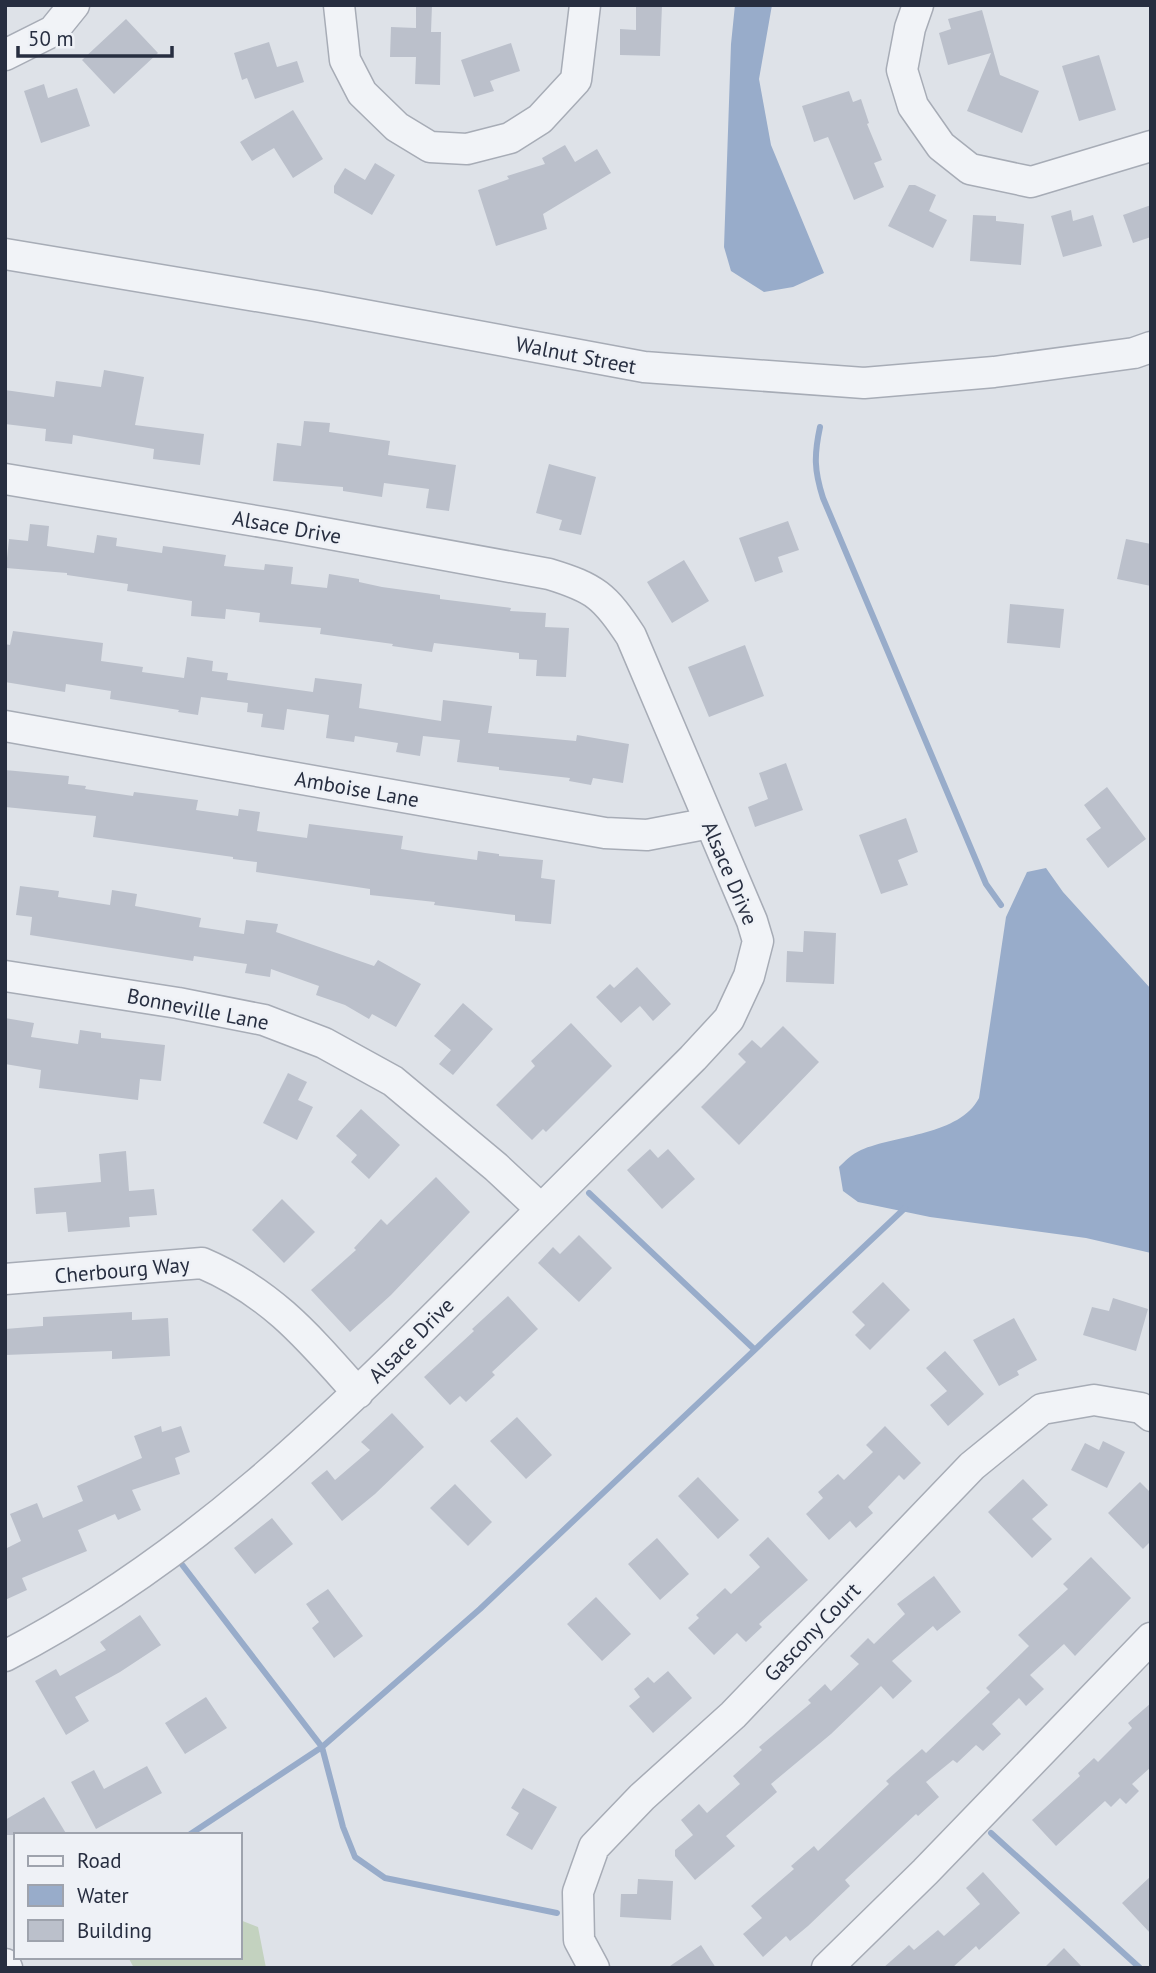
<svg xmlns="http://www.w3.org/2000/svg" width="1156" height="1973" font-family="'PT Sans',sans-serif">
<style>
.green{fill:#c3d2bf}
.water{fill:#98acca}
.lines{fill:none;stroke-linecap:round;stroke-linejoin:round}
.stream{stroke:#98acca;stroke-width:6}
.building{fill:#bbc0cb}
.minor-casing{stroke:#a7acb6;stroke-width:33}
.minor{stroke:#f1f3f7;stroke-width:30}
.labels{text-anchor:middle;dominant-baseline:central;stroke-width:5;stroke-linejoin:round;paint-order:stroke}
.street-label{font-size:21px;fill:#272e40;stroke:#eef1f6}
</style>
<rect width="100%" height="100%" fill="#dee2e8"/>
<path class="green" d="M240,1920L258,1927L266,1968H134L128,1957H240Z"/>
<path class="water" d="M735,5H772L759,79L771,145L824,273L793,287L764,292L731,271L724,247L731,44Z
M1046,868L1063,892L1151,989V1253L1086,1238L930,1217L858,1202L843,1191L839,1167C845,1161 852,1154 861,1150C896,1135 960,1135 979,1098L1006,917L1027,872Z"/>
<g class="lines">
<path class="stream" d="M820,427C814,455 814,470 823,498L986,884L1001,905
M589,1193L754,1349
M180,1562L322,1747L343,1827L355,1857L385,1878L557,1913
M991,1833L1140,1968
M189,1835L322,1747L480,1609L905,1208"/>
</g>
<path class="building" d="M416,5H432L431,32H441L440,85L415,84L416,57H390L391,27L416,28Z
M636,5H662L660,56L620,55V29L636,30Z
M982,10L1000,75L1039,91L1022,133L967,111L991,53L948,65L939,33L951,29L948,19Z
M126,19L158,53L114,94L82,60Z
M269,42L277,67L297,61L304,82L255,99L247,78L242,80L234,53Z
M511,43L520,71L490,81L494,91L474,97L461,60Z
M1099,55L1116,110L1079,121L1062,66Z
M44,84L48,98L77,88L90,126L41,143L24,91Z
M849,91L853,102L861,99L869,123L867,124L882,160L874,163L884,187L854,200L828,137L814,142L802,106Z
M293,110L323,159L293,178L274,148L252,161L240,142Z
M565,145L575,162L597,149L611,173L543,214L547,229L496,246L478,190L509,179L507,176L545,164L542,158Z
M375,163L395,175L372,215L334,193V186L345,168L365,180Z
M909,185H915L936,195L929,211L947,220L933,248L888,226Z
M1151,205V237L1133,243L1123,215Z
M1071,210L1073,221L1093,215L1102,246L1063,257L1051,216Z
M973,215L996,216V221L1024,224L1021,265L970,261Z
M104,370L144,377L135,425L204,434L200,465L153,459L154,449L73,435L72,444L45,441L46,429L5,424V390L54,397L56,381L101,387Z
M304,421L330,423L329,432L390,441L388,455L456,465L449,511L426,508L429,489L384,483L382,497L343,491V487L273,481L277,443L301,446Z
M549,464L596,477L581,535L559,530L562,520L536,513Z
M788,521L799,550L778,557L783,572L755,582L739,538Z
M30,524L49,526L47,546L94,553L97,535L117,538L116,546L162,553L163,546L226,555L224,566L264,570L265,564L293,567L291,584L327,588L329,574L359,579V582L382,587L440,595V599L511,608L510,611L546,613L545,627L569,628L566,677L536,676L537,660L519,659V653L434,643L432,652L392,646L393,644L320,634L321,628L259,622L260,613L226,609L225,619L191,616L192,601L127,591L128,584L67,575V573L6,568L9,539L28,541Z
M1126,539L1151,544V586L1117,579Z
M684,560L709,601L672,623L647,582Z
M1010,604L1064,609L1060,648L1007,643Z
M13,631L103,643L101,661L143,667L142,672L184,678L187,657L213,661L212,671L228,673L227,680L313,692L315,678L362,684L359,708L441,721L443,700L492,706L488,733L576,741L577,735L629,744L623,783L593,778L591,785L569,781L570,778L499,770V767L457,762L460,740L423,736L420,756L396,752L398,743L355,736L354,742L326,738L329,715L287,709L284,730L261,727L263,714L247,712L248,703L201,697L198,715L178,712L179,710L110,699L111,691L66,684L65,692L5,682V644L10,645Z
M745,645L764,696L709,717L688,667Z
M786,763L803,810L755,827L748,807L768,799L759,773Z
M5,770L69,776L68,784L86,786L85,789L133,796L134,792L198,800L196,810L238,816L239,809L260,812L257,831L307,838L309,824L403,836L401,849L425,853L477,860L478,851L499,854V856L543,860L541,878L555,880L551,924L515,921V915L434,905L435,902L370,895V889L256,872L257,862L233,859V857L93,837L96,816L5,807Z
M1107,787L1146,839L1108,868L1086,839L1101,828L1084,805Z
M906,818L918,852L898,860L908,885L881,894L859,835Z
M20,886L59,891L58,897L110,905L112,890L137,894L135,906L201,918L199,927L244,934L246,920L278,924L276,932L374,966L378,960L421,984L396,1027L372,1014L369,1019L345,1005L316,995L319,986L271,969L270,977L245,973L247,964L194,956L193,961L30,935L32,917L16,915Z
M804,931L836,933L834,984L786,982L787,951L803,952Z
M637,967L671,1004L653,1021L640,1006L621,1023L596,997L610,984L614,988Z
M463,1003L493,1029L453,1075L439,1064L451,1050L434,1036Z
M5,1018L34,1023L31,1037L78,1044L80,1030L101,1033V1038L165,1045L161,1081L140,1079L138,1100L39,1088L41,1070L5,1064Z
M571,1023L612,1066L546,1132L543,1129L532,1140L496,1105L535,1066L531,1061Z
M783,1026L819,1062L739,1145L701,1107L746,1062L738,1054L752,1040L761,1048Z
M288,1073L307,1082L298,1100L313,1107L297,1140L263,1123Z
M361,1109L400,1145L369,1179L351,1162L357,1155L336,1136Z
M650,1149L658,1158L668,1149L695,1179L662,1209L627,1170Z
M126,1151L129,1191L154,1189L157,1215L129,1217L130,1227L68,1232L66,1212L36,1214L34,1188L101,1182L99,1154Z
M436,1177L470,1212L391,1295L350,1332L311,1290L356,1250L354,1248L381,1219L387,1225Z
M282,1199L315,1232L284,1263L252,1230Z
M579,1235L612,1268L579,1302L538,1263L553,1247L560,1254Z
M883,1282L910,1310L870,1350L855,1335L865,1325L852,1312Z
M508,1296L538,1329L492,1372L495,1375L466,1402L460,1396L450,1405L424,1377L474,1331L472,1329Z
M1113,1298L1148,1309L1136,1351L1083,1335L1092,1307L1109,1311Z
M132,1312V1320L168,1318L170,1356L112,1359V1351L5,1355V1329L43,1326V1317Z
M1014,1318L1037,1360L1017,1371L1019,1375L999,1386L973,1340Z
M945,1351L984,1394L948,1426L930,1405L947,1391L926,1368Z
M392,1413L424,1447L375,1494L342,1521L311,1483L327,1470L335,1480L370,1450L361,1442Z
M517,1417L552,1455L526,1479L490,1441Z
M161,1426L162,1432L181,1426L190,1452L175,1458L180,1474L132,1490L141,1510L118,1520L115,1514L78,1530L87,1551L22,1578L27,1590L5,1600V1544L7,1548L21,1541L10,1514L37,1503L43,1518L83,1501L77,1486L142,1458L134,1436Z
M885,1426L921,1463L904,1480L899,1475L868,1507L873,1513L856,1528L850,1521L829,1540L806,1514L823,1498L818,1492L838,1474L844,1480L873,1452L866,1445Z
M1103,1441L1125,1452L1107,1488L1071,1470L1085,1443L1099,1450Z
M698,1477L739,1520L718,1539L678,1496Z
M1023,1479L1048,1505L1032,1519L1052,1539L1032,1558L988,1512Z
M1140,1482L1151,1493V1541L1143,1549L1108,1513Z
M455,1484L492,1522L468,1546L430,1508Z
M272,1518L293,1544L255,1574L234,1548Z
M768,1537L808,1580L759,1624L762,1627L746,1642L737,1633L714,1655L688,1628L699,1618L696,1615L725,1588L731,1594L760,1567L749,1555Z
M657,1538L689,1574L660,1600L628,1564Z
M1091,1557L1131,1598L1075,1656L1064,1644L1030,1675L1044,1689L1026,1706L1019,1698L992,1724L1001,1734L983,1751L976,1745L957,1763L953,1760L926,1782L939,1797L918,1816L916,1814L845,1880L850,1886L808,1926L790,1941L786,1936L763,1957L743,1934L762,1918L751,1906L794,1869L791,1866L814,1846L818,1851L889,1784L886,1781L922,1749L926,1753L990,1692L986,1688L1029,1646L1018,1635L1068,1589L1063,1584Z
M934,1576L961,1612L937,1631L933,1626L892,1661L912,1681L893,1699L881,1686L831,1734L771,1784L777,1792L726,1836L735,1846L695,1880L675,1856V1850L693,1835L681,1820L699,1804L707,1813L740,1784L733,1776L762,1750L759,1747L811,1703L808,1700L825,1684L831,1691L859,1664L850,1656L868,1638L874,1644L905,1614L897,1604Z
M328,1589L363,1636L334,1658L312,1628L319,1622L306,1604Z
M596,1597L631,1634L602,1661L567,1624Z
M140,1615L161,1645L120,1672L75,1697L89,1721L66,1735L35,1681L56,1669L60,1676L106,1650L100,1642Z
M668,1671L692,1698L653,1733L629,1706L640,1697L634,1689L648,1677L654,1683Z
M206,1697L227,1728L185,1754L165,1723Z
M1151,1703V1767L1132,1784L1139,1791L1126,1804L1120,1798L1111,1807L1105,1801L1056,1846L1032,1820L1080,1776L1078,1773L1094,1758L1098,1762L1132,1728L1128,1723Z
M147,1766L162,1793L96,1829L71,1782L94,1770L104,1789Z
M523,1788L557,1807L532,1850L506,1835L519,1813L511,1808Z
M44,1797L67,1835H5V1820Z
M983,1872L1020,1913L979,1950L976,1946L952,1968H883L909,1945L914,1950L938,1930L944,1936L980,1904L966,1888Z
M1151,1876V1934L1122,1903Z
M638,1879L673,1881L671,1920L620,1917L621,1894H637Z
M701,1945L716,1968H667Z
M1064,1948L1083,1968H1044Z"/>
<g class="lines">
<defs>
<path id="minor" d="M339,5L345,60L362,93L397,127L430,147L467,149L510,138L540,119L576,80L585,5
M918,5L910,28L902,70L913,106L941,146L970,169L1031,182L1151,146
M5,55L53,31L74,5
M5,254L316,306L644,367L864,383L994,372L1134,353L1151,347
M5,479L286,526L549,574C595,588 605,596 631,636L752,921L758,941L749,976L729,1019L693,1058C621,1130 548,1202 476,1275C331,1421 191,1560 5,1656
M5,726L605,833L647,835L710,823
M5,976L178,1003L264,1020L324,1043L393,1081L496,1167L541,1209
M5,1279L202,1263C272,1293 309,1338 358,1393
M5,1964L7,1968
M594,1968L579,1940L578,1892L594,1847L642,1797L733,1715L972,1466L1042,1409L1094,1400L1141,1408L1151,1416
M827,1968L925,1872L1151,1638"/>
</defs>
<use href="#minor" class="minor-casing"/>
<use href="#minor" class="minor"/>
</g>
<g class="labels">
<g class="street-label">
<text transform="translate(576 355) rotate(11)">Walnut Street</text>
<text transform="translate(287 527) rotate(10)">Alsace Drive</text>
<text transform="translate(357 789) rotate(10)">Amboise Lane</text>
<text transform="translate(730 873) rotate(67)">Alsace Drive</text>
<text transform="translate(198 1009) rotate(11)">Bonneville Lane</text>
<text transform="translate(122 1270) rotate(-5)">Cherbourg Way</text>
<text transform="translate(411 1340) rotate(-45)">Alsace Drive</text>
<text transform="translate(812 1632) rotate(-46)">Gascony Court</text>
</g>
</g>
<rect width="1156" height="1973" fill="none" stroke="#272e40" stroke-width="14"/>
<rect x="14" y="1833" width="228" height="126" fill="#eef1f6" stroke="#9ea3ad" stroke-width="2"/>
<rect x="28" y="1856" width="35" height="10" fill="#f1f3f7" stroke="#9ea3ad" stroke-width="2"/>
<text x="77" y="1868" font-size="21" fill="#272e40">Road</text>
<rect x="28" y="1885" width="35" height="21" fill="#98acca" stroke="#9ea3ad" stroke-width="2"/>
<text x="77" y="1903" font-size="21" fill="#272e40">Water</text>
<rect x="28" y="1920" width="35" height="21" fill="#bbc0cb" stroke="#9ea3ad" stroke-width="2"/>
<text x="77" y="1938" font-size="21" fill="#272e40">Building</text>
<path d="M18 46v10h154v-10" fill="none" stroke="#272e40" stroke-width="3.5"/>
<text x="28" y="46" font-size="21" fill="#272e40" stroke="#eef1f6" stroke-width="5" paint-order="stroke">50 m</text>
</svg>
